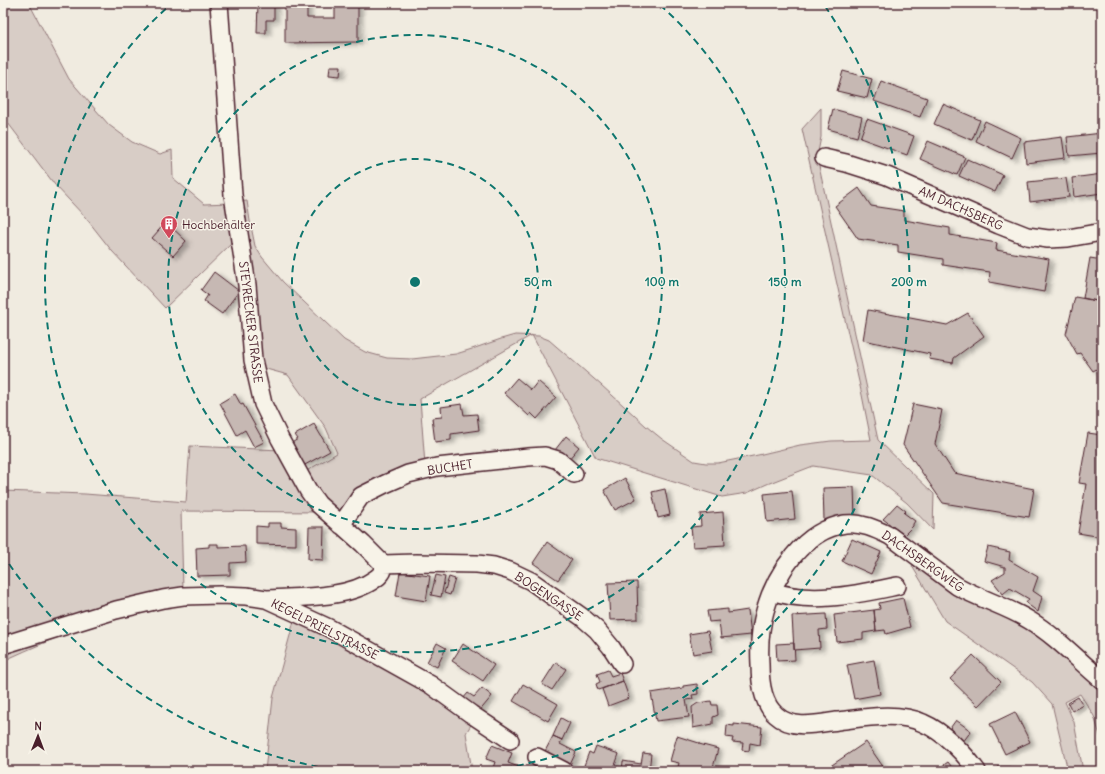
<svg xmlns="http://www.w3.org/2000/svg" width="1105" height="774" font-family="Delius,sans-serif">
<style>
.green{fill:#d8cdc6;stroke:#917678}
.building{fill:#c6b8b3;stroke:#4a1f2b;filter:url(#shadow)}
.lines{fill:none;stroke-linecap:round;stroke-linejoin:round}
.street-casing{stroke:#4a1f2b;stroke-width:20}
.street{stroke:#f7f3e8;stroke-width:17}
.ring{fill:none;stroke:#0f766e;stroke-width:2;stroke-dasharray:7 5}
.labels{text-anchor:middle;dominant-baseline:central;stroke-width:3;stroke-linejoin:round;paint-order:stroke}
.street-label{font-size:12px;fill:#4a1f2b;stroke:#f7f3e8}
.poi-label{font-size:12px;fill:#4a1f2b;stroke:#f7f3e8;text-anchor:start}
.centre{fill:#0f766e;stroke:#f7f3e8;stroke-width:2}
.ring-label{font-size:12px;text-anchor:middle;font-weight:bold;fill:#0f766e;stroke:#f7f3e8;stroke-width:3;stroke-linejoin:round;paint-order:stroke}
</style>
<defs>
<filter id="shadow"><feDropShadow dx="4.5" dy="2.5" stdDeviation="2" flood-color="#0004"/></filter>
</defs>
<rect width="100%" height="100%" fill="#f0ebe0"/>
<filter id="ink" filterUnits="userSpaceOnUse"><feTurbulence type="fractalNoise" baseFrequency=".025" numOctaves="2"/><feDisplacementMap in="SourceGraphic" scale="8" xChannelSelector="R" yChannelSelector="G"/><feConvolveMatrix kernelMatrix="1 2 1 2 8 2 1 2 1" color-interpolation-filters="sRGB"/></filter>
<g filter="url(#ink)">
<path class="green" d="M3,3H29L69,79L109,125L132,142L160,154L172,150L173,178L204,204L229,203L237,243H232L165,308L112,251L86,218L55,185L8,123L3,115Z
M821,108V137L817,157L878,440L934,494L933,530L907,503L872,475L813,466L767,484L747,493L722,497L596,458L532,335L420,399L425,465L343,512L331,510L303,473L337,453L326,428L288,375L259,367L237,202L247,201L250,221L255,246L262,257L283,282L344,340L365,352L387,358L412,359L456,354L472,349L501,339L515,335L539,336L549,340L601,385L646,426L662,439L694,461L706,463H718L758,455L800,445L831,441L871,440L862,395L802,129Z
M190,446L281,450L319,512L181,511L183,590C122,612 61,634 3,661V491L85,494L186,502Z
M917,560L1029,627L1102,686V742L1094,716L1080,694L1065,702L1074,722L1083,771H1068L1052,704L1032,682L945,621L912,566Z
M295,617L406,676L472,723L466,733L472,771H265L273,698Z"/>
<path class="building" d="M258,3H274V20H266V33H257Z
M285,3H307V18H335V3H358V42L285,43Z
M330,66H341L340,76L329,75Z
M843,71L872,79L867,98L837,91Z
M881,81L927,98L920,117L874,101Z
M943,104L980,120L972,140L934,124Z
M833,109L862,117L857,137L828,129Z
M867,119L914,136L907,155L860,138Z
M985,121L1021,138L1012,158L976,141Z
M1102,133V153L1069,156L1067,137Z
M1062,137L1065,158L1026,163L1024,142Z
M928,141L965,157L957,175L920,159Z
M967,159L1003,175L995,192L959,176Z
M1102,174V193L1074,197L1072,178Z
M1066,178L1069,197L1030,202L1028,182Z
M859,188L871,206L904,211V220L950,228V235L997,243L996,250L1049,259L1044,292L989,282L990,272L943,265V259L898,252V245L858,239L835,206Z
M166,222L186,241L173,256L152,238Z
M1090,258L1102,260V302L1083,298Z
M214,272L239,291L222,314L204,301L208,295L201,290Z
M1075,297L1102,302V315L1101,322L1102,325V366L1093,371L1080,353L1077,354L1066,334Z
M868,310L947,325L968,313L984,336L954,358L953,363L929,359L930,354L863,340Z
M517,378L531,390L538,381L556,397L537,419L531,413L529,416L504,393Z
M235,394L241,405L243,404L264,442L254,447L245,430L237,435L220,403Z
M462,404L464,415L477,414L479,430L451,434V440L435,442L432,418L442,417L441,407Z
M913,404L942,410L935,444L954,473L1034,489L1029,517L943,503L903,445Z
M314,424L330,451L303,466L290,444L298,439L295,435Z
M1088,433L1102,435V537L1078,533L1086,484L1079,483Z
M566,436L579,447L568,460L555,450Z
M625,478L636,499L615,510L604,490Z
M854,487L855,519L824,520L823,488Z
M665,489L670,515L658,518L652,492Z
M792,491L795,519L767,522L764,494Z
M897,504L906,511L904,513L915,521L913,524V526L904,535L883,519Z
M723,512L725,545L693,547L691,527L701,526L700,514Z
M268,523H281V527L296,528V545L256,544V526L268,527Z
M309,527H324L323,560L308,559Z
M852,539L881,552L871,574L842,561Z
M547,542L572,560L558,580L533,563Z
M209,544H218V547L245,546L246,562L230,563V575L197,576L196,548L209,547Z
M988,547L1010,552L1009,560L1038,577L1033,591L1042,597L1038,612L1026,603L1029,599L1010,588L1003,594L992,580L1005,572V567L984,561Z
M400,572L430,576L426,601L396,596Z
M436,575L445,577L441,597L431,595Z
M449,577L455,579L450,595L444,593Z
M637,582L638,619L610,620L608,583Z
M903,598L910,627L886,634L885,630L876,631L874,610L880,609L879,603Z
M728,609V613L748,610L751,635L721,638L719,621L709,622L707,611Z
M874,610L876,631L863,633V639L837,642L834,615Z
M826,614L827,629L819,630L820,648L794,650L792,616Z
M708,631L712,651L693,654L689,634Z
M437,643L446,648L437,667L427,662Z
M794,643L795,660L777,661L776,644Z
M463,644L494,665L483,681L452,661Z
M973,655L1001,682L978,706L950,679Z
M874,660L880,694L854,699L847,665Z
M556,662L566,669L552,690L542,684Z
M608,670L611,676L620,673L623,681L598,690L596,684L600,682L597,674Z
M623,681L629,698L608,706L602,689Z
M523,684L558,704L548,721L513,701Z
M697,684L698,694L692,695L693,699L686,700L689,717L656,721L651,693L683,688V686Z
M482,688L492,696L478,713L462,700L468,693L474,697Z
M1078,697L1083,705L1072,711L1068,703Z
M711,701L712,705H717L718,715L713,717V724L693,728L692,707L698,703Z
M1015,712L1030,742L1005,754L990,724Z
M561,718L570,723L562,740L553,736Z
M956,720L971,731L963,742L948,731Z
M734,724L762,727L760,745L750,743L749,751L742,750L743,743L732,742L733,738L726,737L727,725L734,726Z
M553,736L562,740L560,744L576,752L569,767L543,755Z
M677,736L699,743V744L718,749L712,771H694L678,767L679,763L670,761Z
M866,742L884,768L880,771H823Z
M492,745L512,753L508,763L529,771H492L495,762L486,759Z
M596,746L619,754L613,771H582L589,752L593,754Z
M643,753L651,754L649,771H622L623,761L641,764Z
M948,762L955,771H935Z
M650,766L664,768V771H649Z
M997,767H1010V771H997Z"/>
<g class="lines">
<defs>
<path id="street" d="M219,3L233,195L247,285L253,360L263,404L280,439L308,490L318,504L363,544L383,564C383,566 383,568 383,570C382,574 378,577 375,579C348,599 299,597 266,599
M824,158L846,163L887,176L999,225L1027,236L1048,239L1068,238L1102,232
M341,525L361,496L385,484L408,474L437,467L528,457L545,456L558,460L574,474
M383,564L416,563L477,564L494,566L510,571L531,581L582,617L597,630L611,647L622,664
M772,591C811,605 858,594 897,586
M3,645L116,610L163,599L183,596L220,595L246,596L266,599L329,628L431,685L471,714L510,740
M537,757L564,771
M977,771C964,753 944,732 923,723C898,711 863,718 837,721C817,724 792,730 776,715C762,703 760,681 760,664C759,646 760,628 765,611C775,574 804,530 845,524C861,522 876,529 890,536L957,586C980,599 1006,606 1029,620C1056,636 1078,660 1102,680"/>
</defs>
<use href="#street" class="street-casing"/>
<use href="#street" class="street"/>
</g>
</g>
<g class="ring">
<circle cx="415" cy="282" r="123"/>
<circle cx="415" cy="282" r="247"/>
<path d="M660 5A370 370 0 1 1 170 5"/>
<path d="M342 771A494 494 0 0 1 3 555M825 6A494 494 0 0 1 488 771"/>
</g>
<defs>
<symbol id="building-pin" viewBox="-11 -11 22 30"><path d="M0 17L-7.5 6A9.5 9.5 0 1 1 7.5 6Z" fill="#d1495b" stroke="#f7f3e8"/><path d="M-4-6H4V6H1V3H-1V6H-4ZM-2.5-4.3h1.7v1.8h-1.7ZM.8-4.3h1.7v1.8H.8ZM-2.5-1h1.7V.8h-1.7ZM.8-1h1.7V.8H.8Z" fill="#fff"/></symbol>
</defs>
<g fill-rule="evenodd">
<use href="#building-pin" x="159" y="214" width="20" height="27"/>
</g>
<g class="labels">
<g class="street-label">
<text transform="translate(961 208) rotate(24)">AM DACHSBERG</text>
<text transform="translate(251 322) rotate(83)">STEYRECKER STRASSE</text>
<text transform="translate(450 467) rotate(-9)">BUCHET</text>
<text transform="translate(923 561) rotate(35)">DACHSBERGWEG</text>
<text transform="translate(549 596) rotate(33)">BOGENGASSE</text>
<text transform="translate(325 629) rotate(27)">KEGELPRIELSTRASSE</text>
</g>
<g class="poi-label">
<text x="182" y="224">Hochbehälter</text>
</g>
</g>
<circle cx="415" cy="282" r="6" class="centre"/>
<g class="ring-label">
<text x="538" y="286">50 m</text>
<text x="662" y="286">100 m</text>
<text x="785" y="286">150 m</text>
<text x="909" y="286">200 m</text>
</g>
<rect width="1105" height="774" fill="none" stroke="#f7f3e8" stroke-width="16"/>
<rect x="8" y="8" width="1089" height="758" fill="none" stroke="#4a1f2b" stroke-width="1.5" filter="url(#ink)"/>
<g transform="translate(38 736) rotate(1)" stroke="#f7f3e8" stroke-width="3" paint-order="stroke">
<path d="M0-3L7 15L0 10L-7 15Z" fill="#4a1f2b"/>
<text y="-6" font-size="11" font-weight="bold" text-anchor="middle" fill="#4a1f2b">N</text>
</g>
</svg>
